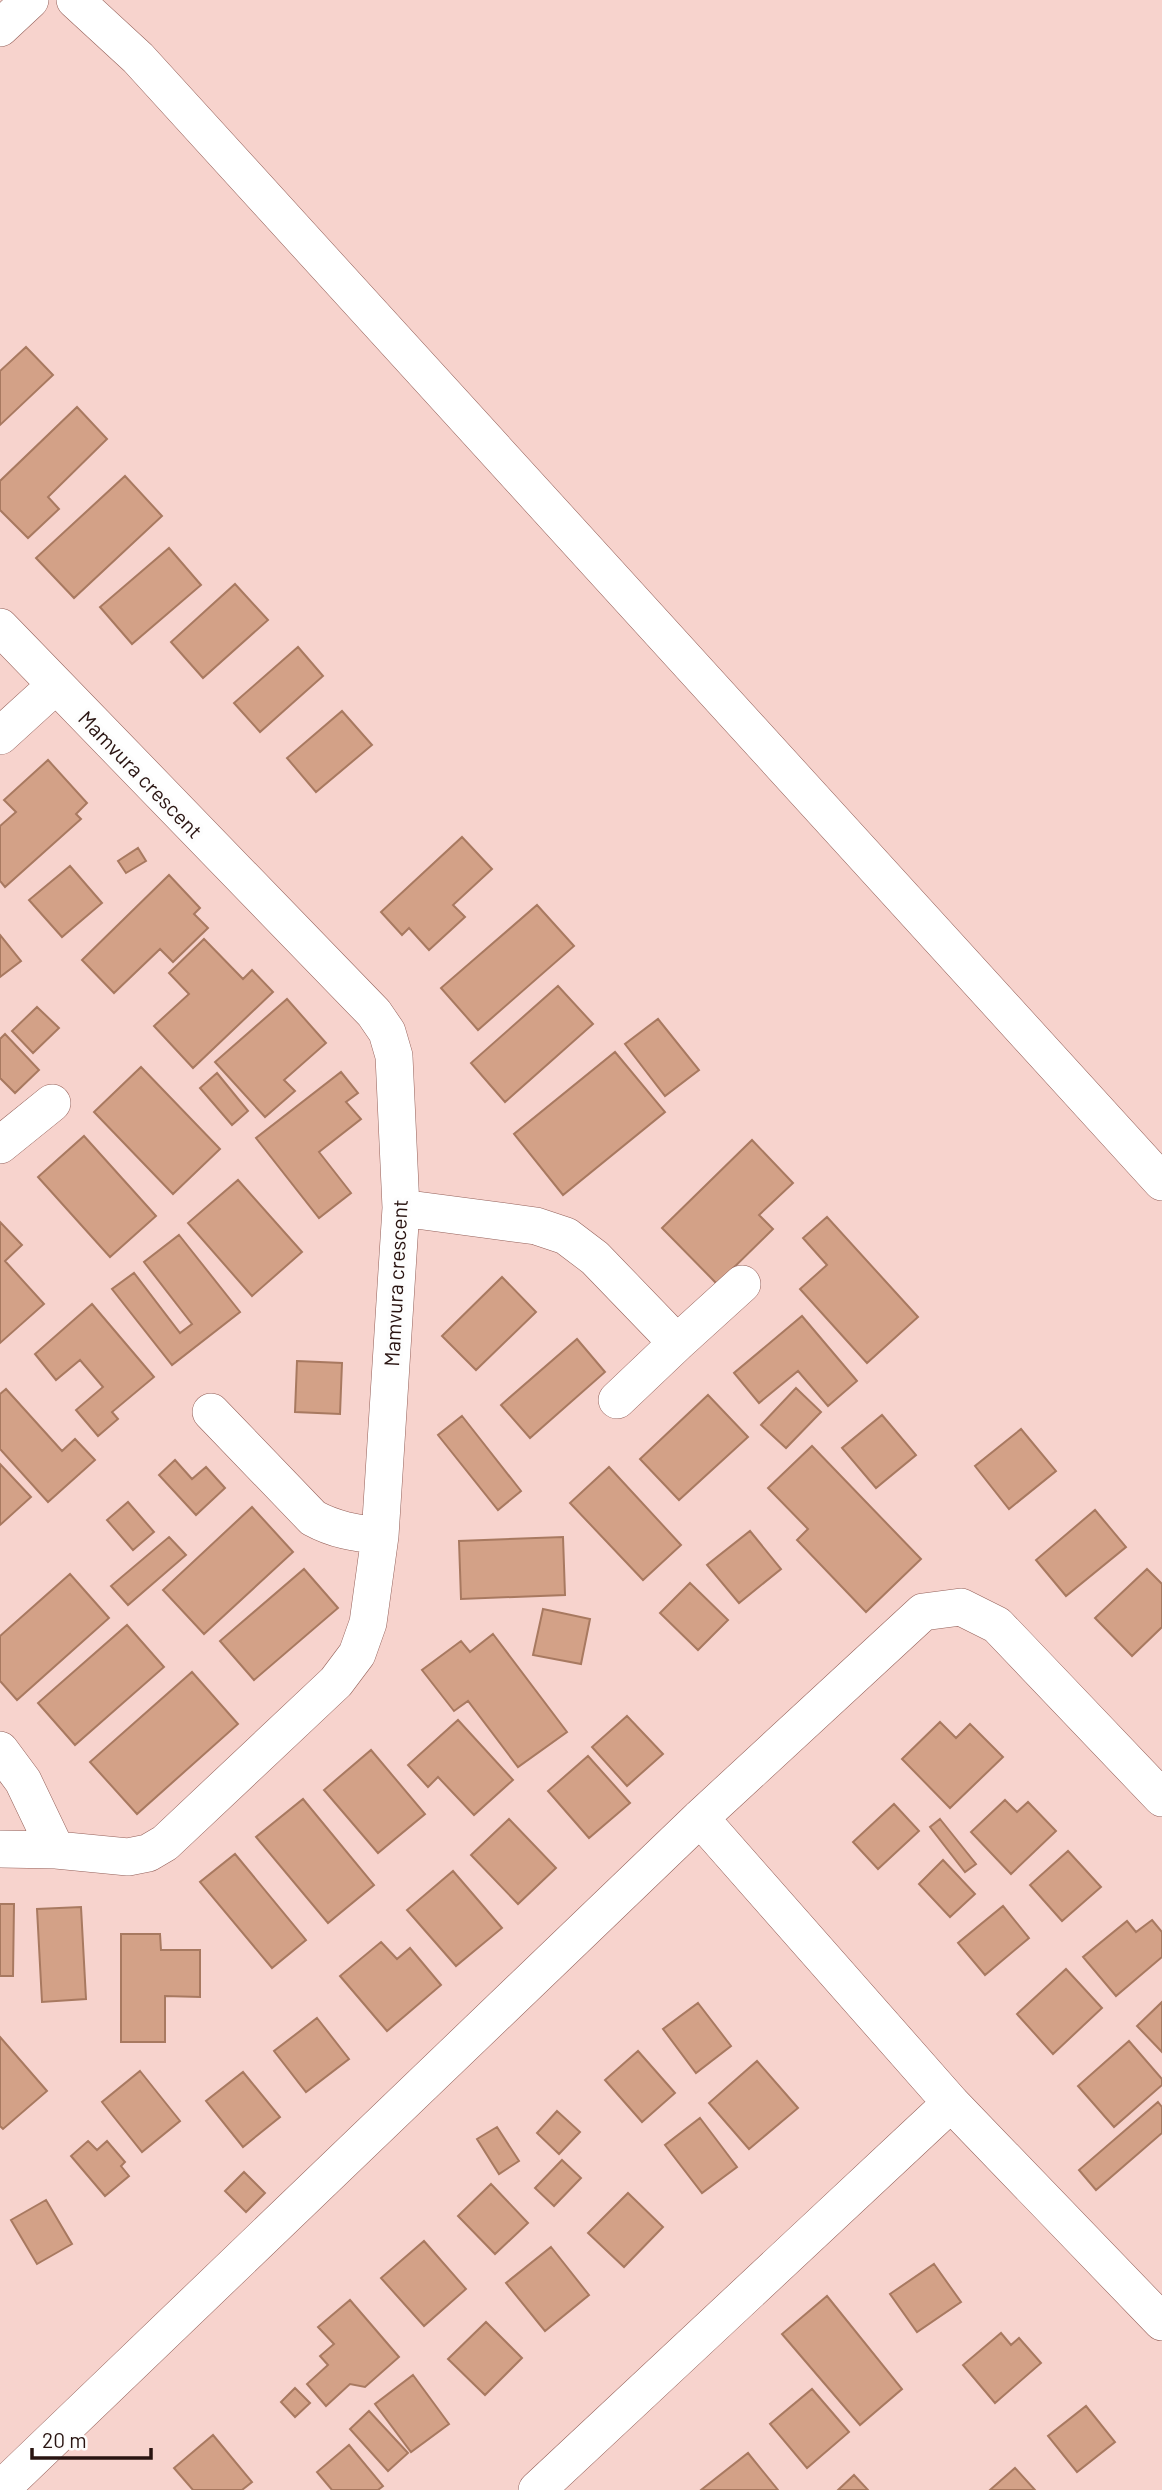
<svg xmlns="http://www.w3.org/2000/svg" width="1162" height="2490" font-family="Barlow,sans-serif">
<style>
.building{fill:#d3a187;stroke:#a87960;stroke-width:2}
.lines{fill:none;stroke-linecap:round;stroke-linejoin:round}
.street-casing{stroke:#946059;stroke-width:38}
.street{stroke:#fff;stroke-width:37}
.labels{text-anchor:middle;dominant-baseline:central;stroke-width:7;stroke-linejoin:round;paint-order:stroke}
.street-label{font-size:21px;fill:#291411;stroke:#fdfdfd}
</style>
<rect width="100%" height="100%" fill="#f7d3cd"/>
<path class="building" d="M26,347L53,375L0,425V371Z
M77,407L107,439L48,497L59,509L28,538L0,510V481Z
M125,476L162,516L74,598L36,558Z
M169,548L201,585L132,644L100,607Z
M235,584L268,620L203,678L171,642Z
M298,647L323,676L260,732L234,703Z
M342,711L372,745L316,792L287,758Z
M48,760L87,803L76,814L81,819L5,887L0,881V826L16,812L4,800Z
M462,837L492,869L453,905L465,917L429,950L409,928L402,935L381,912Z
M138,848L146,861L126,873L118,861Z
M70,866L102,903L62,937L29,900Z
M169,875L200,908L194,914L208,928L173,962L160,949L114,993L82,960Z
M537,905L574,946L478,1030L441,988Z
M0,935L21,961L0,977Z
M204,939L243,979L252,970L273,992L193,1068L154,1026L189,994L169,973Z
M558,986L593,1024L505,1102L471,1063Z
M287,999L326,1043L284,1080L295,1091L265,1117L215,1062Z
M37,1007L59,1028L33,1053L12,1031Z
M658,1019L699,1070L665,1096L625,1044Z
M5,1034L39,1070L15,1093L0,1078V1039Z
M615,1052L665,1112L563,1195L514,1134Z
M141,1067L220,1149L173,1194L94,1112Z
M341,1072L358,1093L346,1102L361,1119L319,1152L351,1193L319,1218L256,1138Z
M217,1073L248,1111L232,1125L200,1088Z
M84,1136L156,1216L110,1257L38,1177Z
M752,1140L793,1183L759,1215L773,1229L717,1284L662,1228Z
M238,1180L302,1252L252,1296L188,1223Z
M827,1217L918,1317L867,1363L800,1289L827,1265L803,1238Z
M0,1222L22,1245L5,1261L44,1304L0,1343Z
M179,1235L240,1312L172,1365L112,1289L134,1273L180,1333L192,1324L144,1262Z
M502,1277L536,1312L476,1370L442,1336Z
M92,1304L154,1377L112,1412L118,1419L98,1436L76,1410L103,1387L80,1360L56,1380L35,1354Z
M802,1316L857,1381L828,1406L798,1371L759,1403L734,1373Z
M577,1339L605,1372L530,1438L501,1405Z
M297,1361L342,1363L340,1414L295,1412Z
M796,1388L821,1412L786,1448L761,1425Z
M6,1389L62,1451L75,1439L95,1460L48,1502L0,1449V1394Z
M708,1395L748,1437L679,1500L640,1459Z
M882,1415L916,1455L876,1488L842,1448Z
M462,1416L521,1491L498,1510L438,1435Z
M1021,1429L1056,1471L1009,1509L975,1466Z
M812,1446L921,1559L866,1612L797,1540L808,1529L768,1488Z
M175,1460L192,1479L206,1467L225,1488L196,1515L159,1475Z
M0,1464L31,1497L0,1525Z
M609,1467L681,1545L643,1580L570,1503Z
M128,1502L154,1532L133,1550L107,1520Z
M252,1507L293,1552L204,1634L163,1590Z
M1095,1510L1126,1547L1066,1596L1036,1560Z
M750,1531L781,1569L739,1603L707,1565Z
M169,1537L186,1555L128,1605L111,1586Z
M563,1537L565,1595L461,1599L459,1541Z
M304,1569L338,1608L254,1680L220,1641Z
M1147,1569L1162,1584V1627L1132,1656L1095,1618Z
M70,1574L109,1618L17,1700L0,1681V1636Z
M690,1583L728,1620L698,1650L660,1613Z
M543,1609L590,1619L581,1664L533,1655Z
M127,1625L164,1667L75,1745L38,1703Z
M493,1634L567,1732L518,1767L468,1701L454,1711L422,1670L461,1641L470,1652Z
M192,1672L238,1724L137,1814L90,1762Z
M627,1716L663,1754L627,1786L592,1747Z
M458,1720L513,1780L474,1815L438,1777L428,1787L408,1765Z
M940,1722L956,1738L970,1724L1003,1757L950,1808L902,1759Z
M371,1750L425,1814L378,1853L324,1790Z
M588,1756L630,1803L589,1838L548,1791Z
M303,1799L374,1885L328,1923L256,1837Z
M1005,1800L1017,1812L1028,1802L1056,1831L1011,1874L971,1832Z
M894,1804L919,1831L878,1869L853,1842Z
M509,1819L556,1868L518,1904L471,1855Z
M940,1819L976,1864L965,1872L930,1827Z
M1068,1851L1101,1887L1062,1921L1030,1885Z
M235,1854L306,1940L272,1968L200,1882Z
M943,1860L975,1894L950,1917L919,1884Z
M453,1871L502,1928L456,1966L407,1910Z
M0,1904H14L13,1976H0Z
M1003,1906L1029,1938L985,1975L958,1943Z
M81,1907L86,1999L42,2002L37,1909Z
M1152,1920L1162,1932V1957L1116,1996L1083,1957L1127,1921L1136,1932Z
M121,1934H160L161,1950H200V1997L165,1996V2042H121Z
M381,1942L397,1959L410,1948L441,1985L387,2031L340,1976Z
M1066,1969L1102,2008L1053,2054L1017,2014Z
M1162,2002V2052L1137,2026Z
M698,2003L731,2046L696,2073L663,2029Z
M317,2018L349,2059L306,2092L274,2051Z
M0,2037L47,2091L3,2129L0,2126Z
M1129,2041L1162,2079V2085L1114,2127L1078,2086Z
M638,2051L675,2093L642,2122L605,2080Z
M757,2061L798,2108L749,2149L709,2103Z
M140,2071L180,2121L142,2152L102,2102Z
M243,2072L280,2117L243,2147L206,2101Z
M1158,2102L1162,2107V2133L1096,2190L1079,2170Z
M557,2111L580,2132L559,2154L537,2133Z
M700,2118L737,2167L702,2193L665,2145Z
M497,2127L519,2161L499,2174L477,2139Z
M88,2141L97,2150L107,2141L125,2162L121,2166L129,2176L105,2196L71,2156Z
M562,2160L581,2178L554,2206L535,2188Z
M244,2172L265,2193L246,2212L225,2191Z
M491,2184L528,2223L495,2254L458,2216Z
M628,2193L663,2227L624,2267L588,2233Z
M46,2200L72,2244L37,2264L11,2220Z
M424,2241L466,2289L424,2326L381,2278Z
M551,2247L589,2295L545,2331L506,2283Z
M934,2264L961,2302L917,2332L890,2294Z
M827,2296L902,2389L860,2425L782,2334Z
M350,2300L399,2357L365,2387L350,2384L326,2406L307,2384L328,2365L320,2356L334,2344L318,2327Z
M486,2322L522,2358L485,2395L448,2359Z
M1001,2333L1011,2345L1019,2338L1041,2363L995,2403L963,2365Z
M413,2375L449,2424L411,2452L375,2404Z
M295,2388L310,2403L295,2417L281,2402Z
M812,2389L849,2432L807,2468L770,2424Z
M1086,2406L1115,2442L1077,2472L1048,2436Z
M369,2411L408,2453L388,2471L350,2429Z
M213,2435L252,2482L242,2490H193L174,2468Z
M349,2445L383,2486L378,2490H332L317,2472Z
M748,2453L778,2490H701Z
M1015,2468L1035,2490H990Z
M854,2475L868,2490H838Z"/>
<g class="lines">
<defs>
<path id="street" d="M75,0L138,58L1162,1182
M0,28L30,0
M0,627L374,1013L387,1032L394,1056L401,1208L380,1536L368,1623L357,1654L336,1682L165,1843L148,1853L128,1857L56,1850L0,1849
M0,736L56,685
M0,1145L52,1103
M401,1208L536,1226L566,1236L595,1258L677,1343
M617,1400L677,1343L742,1284
M211,1412L313,1518C335,1530 355,1533 380,1536
M0,1750L23,1781L56,1850
M700,1818L951,2103L1162,2322
M0,2490L700,1818L923,1612L961,1607L997,1625L1162,1798
M537,2490L951,2103"/>
</defs>
<use href="#street" class="street-casing"/>
<use href="#street" class="street"/>
</g>
<g class="labels">
<g class="street-label">
<text transform="translate(141 774) rotate(46)">Mamvura crescent</text>
<text transform="translate(395 1283) rotate(-87)">Mamvura crescent</text>
</g>
</g>
<path d="M32 2448v10h119v-10" fill="none" stroke="#291411" stroke-width="3.5"/>
<text x="42" y="2448" font-size="21" fill="#291411" stroke="#fdfdfd" stroke-width="5" paint-order="stroke">20 m</text>
</svg>
